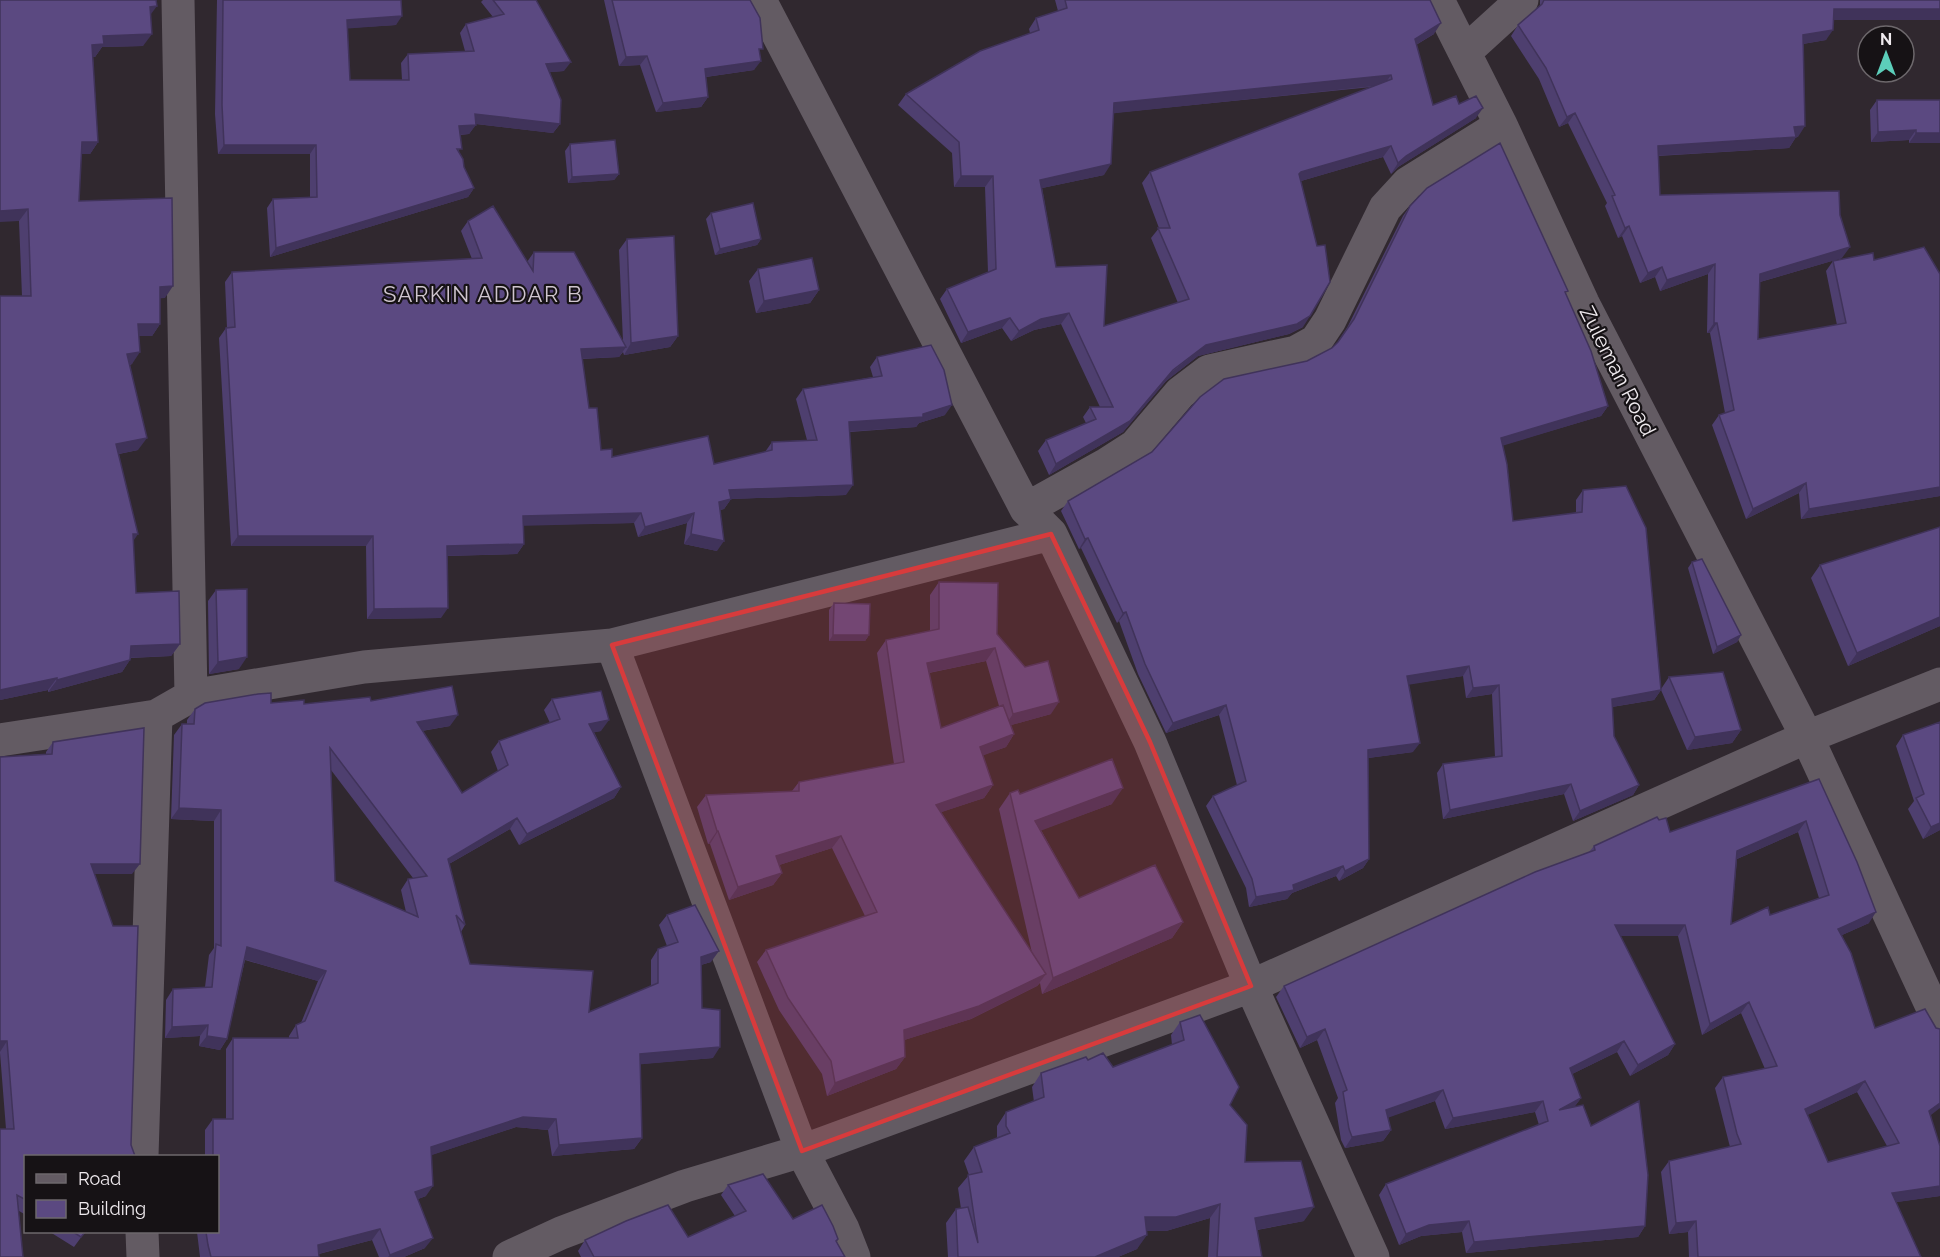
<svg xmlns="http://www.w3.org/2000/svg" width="1940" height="1257" font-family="Raleway,sans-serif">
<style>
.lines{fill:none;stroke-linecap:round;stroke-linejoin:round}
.minor{stroke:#635b63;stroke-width:33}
.wall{fill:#4e3f6f;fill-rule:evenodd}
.shaded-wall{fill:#40335a}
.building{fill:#5b4981;stroke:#40335a;stroke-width:1.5;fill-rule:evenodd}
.marked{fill:#d83b3c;fill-opacity:0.2;stroke:#d83b3c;stroke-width:4.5;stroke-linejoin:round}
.labels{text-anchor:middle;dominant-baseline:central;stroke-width:4.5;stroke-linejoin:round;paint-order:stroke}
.street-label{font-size:21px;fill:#efeaee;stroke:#161215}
.neighbourhood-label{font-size:22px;letter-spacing:1.5px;fill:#cfc5ce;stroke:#161215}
</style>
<rect width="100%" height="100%" fill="#30282f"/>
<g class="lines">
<path class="minor" d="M178,0L191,696
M760,0L1026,509L1051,534L1150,742L1251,986L1373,1257
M1438,0L1501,125L1583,303L1807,737L1940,1024
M1465,52L1522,0
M1026,509L1107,464L1135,446L1180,393L1209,371L1296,352L1316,341L1330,320L1385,208L1408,183L1501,125
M612,645L802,1151L843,1229L854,1257
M0,740L156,716L191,696L364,667L612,645L1051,534
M142,1156L156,716
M142,1232L143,1257
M509,1257L561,1233L685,1186L802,1151L1251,986L1807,737L1940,684"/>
</g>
<path class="wall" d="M0,0L151,15L143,46L102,47L95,57H93L98,142L90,154H81L79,201L165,298H160V324L152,336H139L132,364L130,365L138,450L119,454L133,541L136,593L180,644L171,656L131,658L122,672L48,692V690L0,700V296H22L19,221Z
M217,0H401L396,25L347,28L350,80H402L401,63L408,54L465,51L460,33L466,24L493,17L481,2L483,0H536L564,71L550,72L560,124L553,133L476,124L469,134L460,135L459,153L464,167L474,188L468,197L270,257L267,208L273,199L310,197V154H218L215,114Z
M604,0H750L760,53L754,70L706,77L708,97L701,107L656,112L640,65L619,66Z
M1055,0H1430L1434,34L1416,45L1433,105L1459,104L1476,118L1398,167L1391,174L1383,157L1301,181L1303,327L1289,334L1198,356L1166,381L1123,432L1049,475L1038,451L1046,440L1086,423L1083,417L1090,407H1100L1061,324L1034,330L1011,341L1002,328L961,343L940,299L947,289L988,272L985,187H954L952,153L898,105L906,94L1030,33L1029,29L1036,18L1058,11ZM1371,87L1150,172L1142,183L1159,228L1151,238L1178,303L1104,326L1056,267L1042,188L1104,175L1113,113Z
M1540,0H1940V20H1833L1826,40L1803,44L1798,137H1796L1789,148L1658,156L1660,195L1840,215L1842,258L1760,282L1758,339L1837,325L1826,271L1833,261L1874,260L1940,274V496L1801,519L1799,493L1746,519L1712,425L1719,415L1725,413L1710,333H1707L1708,274L1660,291L1655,277L1640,283L1622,236L1618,238L1605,206L1607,203L1568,123L1559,127L1539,79L1511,36L1518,25L1540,6Z
M1877,100L1940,143H1909V140L1871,142L1870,110Z
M570,144L619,174L614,180L568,183L565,151Z
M1410,206L1566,294L1608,406L1601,416L1503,445L1513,521L1576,513V500L1583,490L1661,689L1669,677L1741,730L1732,743L1687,750L1661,690L1654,700L1612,707L1614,736L1639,785L1633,795L1573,821L1564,794L1443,819L1437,773L1443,764L1495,757L1492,694L1466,698L1463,676L1409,684L1413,752L1368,758L1369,859L1363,868L1339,881L1336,876L1292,893L1287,899L1249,907L1246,888L1206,806L1213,796L1237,785L1219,715L1166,733L1138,674L1119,621L1117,623L1081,548L1079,549L1061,511L1068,501L1307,361L1332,348L1337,343L1347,328L1403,216Z
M711,213L761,239L757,245L715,255L706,219Z
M468,221L527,262L534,252L623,341L619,250L627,239L678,336L670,347L624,355L623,352L619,357L582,359L589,408L601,450L612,457L714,464L765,452L772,442L807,440L796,399L803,389L873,377L870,367L877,357L945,415L919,423L916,427L850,432L846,495L731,499L724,509L720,510L717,551L684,544L687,523L638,537L634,523L524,525V544L517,554L447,556L441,618L367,619L366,546H231L219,338L226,328H227L225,282L232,272L472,259L461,231Z
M758,269L819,290L810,303L756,313L749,281Z
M1940,527V626L1848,666L1811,578L1820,565Z
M1692,562L1741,635L1737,642L1713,654L1688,568Z
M939,582L997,634L1051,714L1011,725L1014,734L1006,747L983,755L993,785L984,798L941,812L1032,953L999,809L1010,793L1112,804L1041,830L1079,898L1183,922L1172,938L1042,994L1040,983L1037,986L971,1019L904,1040L905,1057L896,1069L827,1096L822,1074L779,1010L757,962L766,950L865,916L832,848L779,865L782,873L773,885L729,900L710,844H708L697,807L706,795L792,791L799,782L894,764L877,653L886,640L930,631V595ZM986,661L999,706L941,728L929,673Z
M216,590L239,669L209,674L208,601Z
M834,603L869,635L865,641H829V610Z
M552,699L601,731L594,732L621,787L614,798L519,845L510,829L449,864L465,925L461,932L470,964L589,1012L651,986V960L658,949L667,946L659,925L667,915L711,962L701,965L702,1008L713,1058L640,1064L642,1138L634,1149L552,1156L548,1130L516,1127L431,1155L426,1196L418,1199L425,1248L404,1257H379L372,1240L319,1254V1257H200L197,1232H218V1156H205V1130L213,1119H226V1049L233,1038H289V1036L296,1025L301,1023L318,981L245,960L227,1039L220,1050L199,1046L200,1036L165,1038L166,1000L173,989L205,987L209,955L214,948V821L171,819L174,735L182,724H187V720L195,709L271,703L304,704L371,701L450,726L422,731L462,793L498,771L491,752L499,741L550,723L544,710ZM331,770L413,878L408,879L401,890L406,912L335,881Z
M1903,735L1940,830L1923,839L1908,809L1914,801L1896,746Z
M53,742L132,874H95L26,1156V1215L19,1211L6,1129L0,1053V757L46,754V752Z
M1819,779L1869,923L1842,935L1875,1028L1931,1115L1940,1196L1896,1202L1920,1257H1689L1688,1232L1669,1234L1661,1172L1669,1161L1730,1147L1715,1088L1723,1077L1765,1069L1741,1013L1702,1035L1678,936H1620L1675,1044L1668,1055L1630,1076L1617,1052L1572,1074L1581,1098L1574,1107L1591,1126L1645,1226L1638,1237L1466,1253L1462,1232L1421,1236L1399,1245L1379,1195L1386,1184L1539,1125L1535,1112L1445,1129L1435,1101L1388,1117L1391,1130L1383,1141L1345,1148L1341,1140L1335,1103L1338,1098L1317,1040L1300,1048L1276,997L1284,986L1589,852L1594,846L1659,820L1670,832ZM1798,832L1819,898L1770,915L1731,924L1737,859ZM1857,1092L1887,1146L1828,1162L1807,1115Z
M1180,1022L1230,1105L1245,1162L1304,1221L1257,1230L1262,1257H1208L1210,1218L1166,1231H1146L1137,1249L1118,1257H948L946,1223L956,1209H961L958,1188L969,1175L964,1161L974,1147L997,1138V1126L1006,1112L1034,1102L1032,1087L1041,1073L1088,1060L1113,1067L1172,1045L1171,1035Z
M728,1185L793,1219L838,1239L837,1242L845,1257H581L578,1251L585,1240L688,1237L735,1216L721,1195Z
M50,1232H85L74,1247Z"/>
<path class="shaded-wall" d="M157,6L148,18L150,7Z
M1834,9H1940V20H1827Z
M402,16L396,25L341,29L347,20Z
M1441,23L1434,34L1407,50L1415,39Z
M1833,30L1826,40L1796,45L1803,35Z
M152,34L143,46L102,47L95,57H84L92,45L103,36Z
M647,56L640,65L619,66L626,57Z
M761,61L754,70L698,78L705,69Z
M571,62L564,71L540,73L546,64Z
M1391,75L1384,85L1107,114L1114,103Z
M708,97L701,107L656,112L663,103Z
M1483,108L1476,118L1398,167L1391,174L1398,163L1406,156Z
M1575,113L1568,123L1559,127L1567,117Z
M475,114L560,124L553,133L468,123Z
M476,125L469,134L453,135L459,126Z
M1805,126L1798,137H1787L1794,127Z
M1916,130L1909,140L1871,142L1878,132Z
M1916,133H1940V143H1909Z
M1796,137L1789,148L1651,156L1658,146Z
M82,142H98L90,154H73Z
M224,145H316L310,154H218Z
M1391,146L1383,157L1294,183L1301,172Z
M1111,164L1104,175L1033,190L1040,180Z
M619,174L614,180L568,183L572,177Z
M961,176H993L985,187H954Z
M474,188L468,197L270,257L276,248Z
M28,209L19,221L0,222V211Z
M1629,226L1622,236L1618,238L1625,228Z
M761,239L757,245L715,255L720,249Z
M1850,247L1842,258L1753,284L1760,274Z
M1715,264L1708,274L1660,291L1667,280Z
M1662,267L1655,277L1640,283L1648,273Z
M173,286L165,298L151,299L160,287Z
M819,290L810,303L756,313L764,301Z
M1069,313L1061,324L1034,330L1011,341L1019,331L1041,319Z
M1310,316L1303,327L1289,334L1198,356L1166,381L1123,432L1049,475L1056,464L1206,345Z
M1010,318L1002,328L961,343L968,332Z
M1714,323H1717L1710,333H1707Z
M138,324H160L152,336H130Z
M678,336L670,347L624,355L631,343Z
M626,347L619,357L574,359L581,349Z
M140,352L132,364L119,366L127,354Z
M952,405L945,415L919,423L916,427L842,432L849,422L923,414Z
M1608,406L1601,416L1495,448L1501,438Z
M147,438L138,450L108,456L116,444Z
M1806,483L1799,493L1746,519L1753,509Z
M853,485L846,495L731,499L724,509L712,512L729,490Z
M1940,487V496L1801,519L1809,509Z
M641,513L634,523L516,526L523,516Z
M694,513L687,523L638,537L645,527Z
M133,534H138L130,546Z
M691,534L724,541L717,551L684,544Z
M238,536H373L366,546H231Z
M1088,538L1081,548L1079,549L1085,539Z
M524,544L517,554L440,556L447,546Z
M448,608L441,618L367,619L374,609Z
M1126,612L1119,621L1117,623L1123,613Z
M1940,617V626L1848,666L1857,653Z
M833,635H869L865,641H829Z
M1741,635L1737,642L1713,654L1717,647Z
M180,644L171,656L123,658L131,646Z
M995,648L986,661L918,675L927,663Z
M247,657L239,669L209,674L218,662Z
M130,660L122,672L48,692L57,680Z
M1469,666L1463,676L1401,686L1407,676Z
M57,678L48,690L0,700V690Z
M1499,685L1492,694L1466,698L1473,688Z
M1661,690L1654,700L1605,708L1612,699Z
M1059,702L1051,714L1004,727L1013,714Z
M1226,705L1219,715L1166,733L1173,723Z
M458,715L450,726L409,733L417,722Z
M609,720L601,731L582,735L589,724Z
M1741,730L1732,743L1687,750L1695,737Z
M1014,734L1006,747L971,760L980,747Z
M1420,743L1413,752L1361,759L1368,750Z
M1571,784L1564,794L1443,819L1450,810Z
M993,785L984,798L927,817L936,805Z
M1639,785L1633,795L1573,821L1580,811Z
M621,787L614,798L519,845L527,834Z
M1123,788L1112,804L1024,837L1035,821Z
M179,808L221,810L214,821L171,819Z
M517,818L510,829L440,869L448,859Z
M1806,821L1798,832L1730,862L1737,851Z
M1940,823V830L1923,839L1931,827Z
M717,831H718L710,844H708Z
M841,836L832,848L767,869L776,856Z
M1369,859L1363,868L1339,881L1345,871Z
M91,864H140L132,874H84Z
M1343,866L1336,876L1292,893L1287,899L1249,907L1256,897L1293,885Z
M782,873L773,885L729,900L738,887Z
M1876,912L1869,923L1831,940L1838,929Z
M1183,922L1172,938L1042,994L1053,978Z
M1615,925H1685L1678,936H1607Z
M247,947L326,971L318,981L240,958Z
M719,951L711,962L693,967L701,957Z
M1046,974L1037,986L971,1019L895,1043L904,1030Z
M1749,1002L1741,1013L1702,1035L1710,1024Z
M208,1025L200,1036L165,1038L172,1027Z
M1325,1029L1317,1040L1300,1048L1307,1037Z
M207,1036L227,1039L220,1050L199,1046Z
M0,1041H7L0,1052Z
M1624,1041L1617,1052L1562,1079L1570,1068Z
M1675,1044L1668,1055L1630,1076L1638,1065Z
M720,1047L713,1058L633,1065L640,1054Z
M905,1057L896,1069L827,1096L835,1083Z
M1865,1081L1857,1092L1797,1120L1805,1109Z
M1443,1090L1435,1101L1379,1121L1386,1110Z
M1581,1098L1573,1109L1559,1110Z
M1543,1101L1535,1112L1445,1129L1453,1118Z
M1940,1103V1108L1922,1122L1929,1111Z
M523,1117L556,1119L548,1130L516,1127L423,1158L431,1147Z
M1391,1130L1383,1141L1345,1148L1352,1137Z
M642,1138L634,1149L552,1156L559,1145Z
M433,1186L426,1196L407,1203L415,1192Z
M1940,1186V1196L1884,1204L1892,1193Z
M1220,1204L1210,1218L1166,1231H1135L1145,1217Z
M1314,1207L1304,1221L1245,1232L1255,1218Z
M1469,1221L1462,1232L1421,1236L1399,1245L1406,1234L1429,1225Z
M1696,1221L1688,1232L1669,1234L1676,1223Z
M1645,1226L1638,1237L1466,1253L1474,1242Z
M380,1229L372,1240L310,1256L318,1245Z
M1147,1235L1137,1249L1118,1257H1095Z
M433,1238L425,1248L404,1257H388L390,1255Z"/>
<path class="building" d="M0,0H156L157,6L150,7L152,34L103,36L104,44L92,45L98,142H82L79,201L172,198L173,286L160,287V324H138L140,352L127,354L147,438L116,444L138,534H133L136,593L179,591L180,644L131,646L130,660L57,680V678L0,690V296H31L28,209L0,211Z
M223,0H401L402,16L347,20L350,80H409L408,54L474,51L466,24L504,14L493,0H536L571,62L546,64L561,100L560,124L475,114L476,125L459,126L462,149H457L463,159L464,167L474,188L276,248L273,199L317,197L316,145H224L222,105Z
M612,0H750L760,18L763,49H759L761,61L705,69L708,97L663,103L647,56L626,57Z
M1065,0H1430L1441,23L1415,39L1433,105L1456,96L1459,104L1476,96L1483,108L1406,156L1398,163L1391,146L1301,172L1299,174L1317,246L1325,245L1330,282L1310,316L1297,324L1206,345L1173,370L1130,421L1056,464L1046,440L1096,419L1090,407H1113L1069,313L1041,319L1019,331L1010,318L968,332L947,289L996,269L993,176H961L959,142L906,94L980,51L1039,30L1036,18L1067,8ZM1391,75L1392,79L1150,172L1170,228H1158L1189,299L1104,326L1107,265L1056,267L1040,180L1111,164L1114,103Z
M1544,0H1940V9H1834L1833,30L1803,35L1805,126L1794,127L1796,137L1658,146L1660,195L1839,191L1840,215L1850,247L1760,274L1758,339L1846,323L1833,261L1873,253L1874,260L1924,247L1940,274V487L1809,509L1806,483L1753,509L1719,415L1734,410L1717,323H1714L1715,264L1667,280L1662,267L1648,273L1629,226L1625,228L1612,196L1615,195L1575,113L1567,117L1546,68L1518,25L1542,4Z
M1877,100H1940V133H1916V130L1878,132Z
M615,140L619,174L572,177L570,144Z
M1500,143L1568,291L1565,292L1591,351L1608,406L1501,438L1507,464L1513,521L1582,512L1583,490L1626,486L1646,528L1661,690L1612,699L1614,736L1639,785L1580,811L1571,784L1450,810L1443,764L1502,756L1499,685L1473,688L1469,666L1407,676L1420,743L1368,750L1369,859L1345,871L1343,866L1293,885L1294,890L1256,897L1252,879L1213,796L1246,781L1226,705L1173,723L1145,664L1126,612L1123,613L1088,538L1085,539L1068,501L1152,452L1200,397L1224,379L1307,361L1332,348L1338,342L1354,319L1410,206L1427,188Z
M753,203L761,239L720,249L711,213Z
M493,206L533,271L534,252H574L626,347L581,349L589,408H597L601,450L612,449V457L708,436L714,464L772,450V442L817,440L803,389L882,376L877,357L931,345L944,370L952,405L923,414V417L849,422L853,485L729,490L731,499L719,502L724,541L691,534L694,513L645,527L641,513L523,516L524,544L447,546L448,608L374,609L373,536H238L226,328L235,327L232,272L482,258L468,221Z
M674,236L678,336L631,343L627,239Z
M812,258L819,290L764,301L758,269Z
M1940,527V617L1857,653L1820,565Z
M1702,559L1741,635L1717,647L1692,562Z
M939,582L998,583L997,634L1025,667L1048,661L1059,702L1013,714L995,648L927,663L941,728L1003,705L1014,734L980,747L993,785L936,805L1046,974L979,1006L904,1030L905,1057L835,1083L831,1061L788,998L766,950L877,912L841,836L776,856L782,873L738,887L718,831H717L706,795L799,791V782L904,762L886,640L939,629Z
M247,589V657L218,662L216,590Z
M834,603L870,604L869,635H833Z
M1723,672L1741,730L1695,737L1669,677Z
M452,686L458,715L417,722L462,793L508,765L499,741L560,719L552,699L601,691L609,720L589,724L621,787L527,834L517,818L448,859L465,925L456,915L470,964L593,971L589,1012L658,983V949L678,942L667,915L695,905L719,951L701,957L702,1008L720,1010V1047L640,1054L642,1138L559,1145L556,1119L523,1117L431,1147L433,1186L415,1192L433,1238L390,1255L380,1229L318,1245L319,1257H211L208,1245L206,1232H218V1156H213V1119H233V1038H298L296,1025L305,1021L326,971L247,947L227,1039L207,1036L208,1025L172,1027L173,989L212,987L216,944L221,946V810L179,808L182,724H194L195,709L205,703L258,694L271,693V703L304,700V704L370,697L371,701ZM330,748L427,876L408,879L418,917L335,881Z
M1940,722V823L1931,827L1916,798L1924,794L1903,735Z
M144,728L140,864H91L113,926H138L131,1145L135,1156H26V1200L17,1195L23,1257H0V1129H14L7,1041H0V757L52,754L53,742Z
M1112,759L1123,788L1035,821L1079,898L1155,865L1183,922L1053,978L1010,793L1018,790L1020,794Z
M1819,779L1857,862L1876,912L1838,929L1851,953L1875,1028L1925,1009L1936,1028L1940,1029V1103L1929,1111L1940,1146V1186L1892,1193L1921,1257H1698L1696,1221L1676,1223L1669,1161L1741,1144L1737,1134L1723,1077L1777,1066L1749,1002L1710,1024L1685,925H1615L1675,1044L1638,1065L1624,1041L1570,1068L1581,1098L1559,1110L1583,1105L1591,1126L1639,1101L1648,1175L1645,1226L1474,1242L1469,1221L1429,1225L1406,1234L1386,1184L1548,1121L1543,1101L1453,1118L1443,1090L1386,1110L1391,1130L1352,1137L1349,1129L1343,1092L1347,1090L1325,1029L1307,1037L1284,986L1535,872L1595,850L1594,846L1657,817L1659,820L1666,818L1670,832ZM1806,821L1829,895L1770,915L1768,907L1731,924L1737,851ZM1865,1081L1899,1143L1828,1162L1805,1109Z
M1200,1015L1239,1087L1230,1105L1247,1125L1245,1162L1301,1161L1314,1207L1255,1218L1262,1257H1217L1220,1204L1176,1217H1145L1147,1235L1095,1257H958L956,1209L968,1207L978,1243L968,1175L982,1172L974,1147L1010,1133L1006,1126V1112L1044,1097L1041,1073L1086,1057L1088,1060L1103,1053L1113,1067L1184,1040L1180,1022Z
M763,1174L793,1219L822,1205L833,1226L838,1239L836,1241L845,1257H594L585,1240L626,1221L668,1205L688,1237L746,1211L728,1185Z
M73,1232H85L81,1237Z"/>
<path class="marked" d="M1051,534L1150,742L1251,986L802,1151L612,645Z"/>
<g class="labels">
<g class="street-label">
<text transform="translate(1618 371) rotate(63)">Zuleman Road</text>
</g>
<g class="neighbourhood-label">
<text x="483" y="294">SARKIN ADDAR B</text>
</g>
</g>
<rect x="24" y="1155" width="195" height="78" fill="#161215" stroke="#6d686c" stroke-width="1.5"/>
<rect x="36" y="1174" width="30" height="9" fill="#635b63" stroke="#6d686c" stroke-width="1.5"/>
<text x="78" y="1185" font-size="18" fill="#efeaee">Road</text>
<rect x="36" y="1200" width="30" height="18" fill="#5b4981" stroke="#6d686c" stroke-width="1.5"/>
<text x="78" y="1215" font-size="18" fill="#efeaee">Building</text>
<g transform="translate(1886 54)"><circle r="28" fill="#161215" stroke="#6d686c" stroke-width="1.5"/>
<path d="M0-4.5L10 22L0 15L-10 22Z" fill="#5cceba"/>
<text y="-9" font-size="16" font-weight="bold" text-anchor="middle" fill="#efeaee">N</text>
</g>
</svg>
